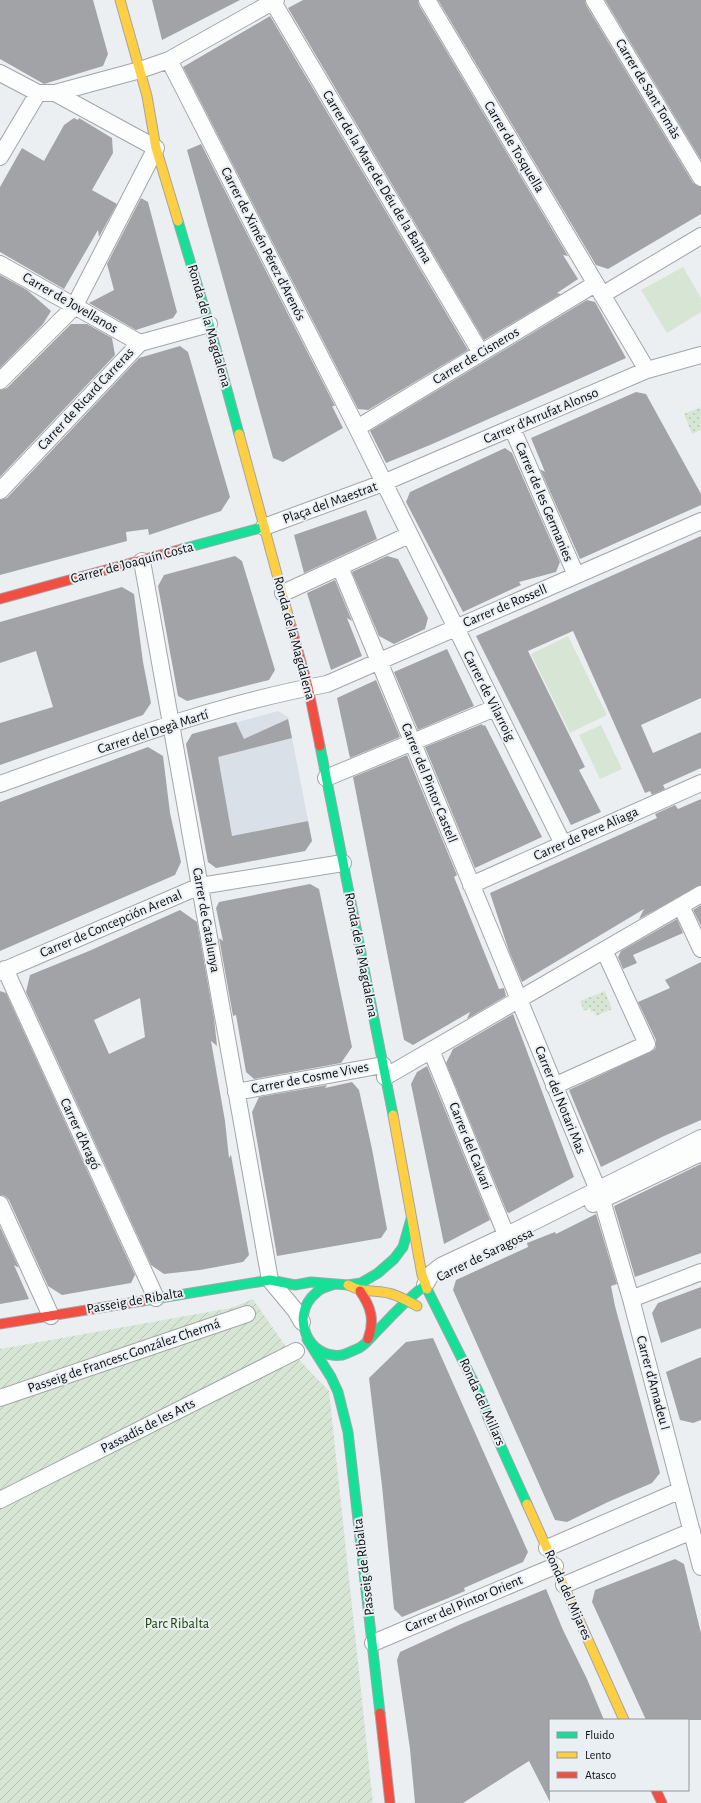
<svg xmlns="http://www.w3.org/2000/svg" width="701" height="1803" font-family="'Alegreya Sans',sans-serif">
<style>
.built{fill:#dae0e8}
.grass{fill:#d7e6d4}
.park{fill:url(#park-dots)}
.garden{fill:url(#garden-furrows)}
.building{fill:#a2a3a6;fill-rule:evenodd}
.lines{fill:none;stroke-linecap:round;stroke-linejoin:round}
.street-casing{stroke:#a3a5a7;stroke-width:18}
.fast-casing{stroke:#a3a5a7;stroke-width:11}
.slow-casing{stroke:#a3a5a7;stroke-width:11}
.jam-casing{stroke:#a3a5a7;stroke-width:11}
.street{stroke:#fcfdfd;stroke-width:16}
.fast{stroke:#16e098;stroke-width:9}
.slow{stroke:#ffcf43;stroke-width:9}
.jam{stroke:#f24e42;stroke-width:9}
.labels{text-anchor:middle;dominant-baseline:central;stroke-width:4;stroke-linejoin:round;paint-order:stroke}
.street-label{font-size:14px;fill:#0b0d0f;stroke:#eaeff4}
.park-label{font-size:14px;fill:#164300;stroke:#eaeff4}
</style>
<defs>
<pattern id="park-dots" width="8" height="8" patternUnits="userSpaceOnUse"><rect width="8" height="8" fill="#d7e6d4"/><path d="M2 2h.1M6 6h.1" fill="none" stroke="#b7c4b5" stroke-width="1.8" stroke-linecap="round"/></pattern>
<pattern id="garden-furrows" width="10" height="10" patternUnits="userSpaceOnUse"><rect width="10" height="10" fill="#d7e6d4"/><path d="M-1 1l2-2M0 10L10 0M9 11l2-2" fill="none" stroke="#b7c4b5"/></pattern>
</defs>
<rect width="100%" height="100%" fill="#eceff2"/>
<path class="built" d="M278,711L288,717L312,841L305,851L216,868L208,862L186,744L192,734Z"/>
<path class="grass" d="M683,267L701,298V312L667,333L641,290Z
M568,636L607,715L570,733L531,654Z
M601,725L622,769L600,779L579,735Z"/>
<path class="park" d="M701,407V430L692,434L684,414Z
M605,991L612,1009L596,1016L594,1011L591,1012L590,1008L584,1011L580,1001Z"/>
<path class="garden" d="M253,1299L284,1344L329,1391L373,1803H0V1349L231,1308Z"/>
<path class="building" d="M0,0H93L108,54L103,66L44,84L0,59Z
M152,0H240L162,40Z
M303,0H418L419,5L568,256L563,255L578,279L557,293L561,294L484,340L288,8Z
M438,0H585L586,5L693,183L701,187V214L608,269L596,265Z
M605,0H701V160Z
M270,16L468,350L368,410L358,409L183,67Z
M74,118L78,120L79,118L112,138L113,153L92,190L117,204L99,237L98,230L64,289L0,252V187L22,148L44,161L64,125Z
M201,144L335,406H332L343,428L283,462L273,458L187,150Z
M141,198L148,202L177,312L173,318L136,330L89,303L114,290L107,264Z
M0,275L27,290L51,311L43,324L0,368Z
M587,300L595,302L626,358L430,445L386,463L370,431Z
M71,324H87L112,338L115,355L0,477V390L7,388Z
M180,346L188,352L230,497L221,511L149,535L148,529L126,532L127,541L0,575V500L7,498L139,358Z
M636,392L646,394L701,494V505L580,559L540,469L545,472L531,438Z
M505,448L512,453L560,562L556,572L519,582L521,585L463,612L406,502L410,492Z
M366,510L377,539L304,573L294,535Z
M701,536V698L641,725L653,753L701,732V768L663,785L665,789L652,795L650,791L645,793L573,631L528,651L585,767L579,770L601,812L571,825L476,636Z
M235,556L242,561L275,670L269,680L187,701L178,696L158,586L164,575Z
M387,556L398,559L428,618L425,629L394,644L379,636L352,572Z
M335,580L352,621L347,618L362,656L331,670L307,593Z
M122,587L134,594L143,662L151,703L143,715L0,765V723L53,707L36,651L0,663V622Z
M447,649L474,706L418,730L394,672Z
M376,680L400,737L350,758L337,698Z
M288,719L292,738L218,757L232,836L308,821L312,841L305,851L216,868L208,862L186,744L192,734L236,722L244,739Z
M482,724L483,726L485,725L542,837L475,868L425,747Z
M148,747L163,756L170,813L181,862L175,875L0,951V802Z
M407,755L457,875L454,877L499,989L504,988L506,996L467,1019L470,1012L413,1045L404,1040L353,777Z
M701,799V885L639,919L644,909L522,982L509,951L490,893L657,818L655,814L675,805L678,809Z
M310,884L319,889L352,1047L341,1063L254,1079L246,1072L236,1015L233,1016L219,938L223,941L216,908L219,902Z
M701,905V926L693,910Z
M180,910L197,922L214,1018L217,1046L211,1041L225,1121L229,1158L231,1155L249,1255L243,1262L200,1270L164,1274L151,1265L26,992L30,975L89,951ZM140,998L145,1037L109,1054L94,1020Z
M677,919L683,933L633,955L637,963L623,969L618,957L621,951Z
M701,962V1120L664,1136L601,1167L569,1090L654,1050L656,1047V1040L638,1002L670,988L665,980Z
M0,991L6,993L135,1275L131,1283L62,1295L48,1286L9,1200L5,1196L0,1195Z
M513,1014L574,1177L509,1213L507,1212L446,1063L453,1049Z
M427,1066L490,1220L444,1244L411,1084L417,1072Z
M352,1082L359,1090L372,1149L387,1229L381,1238L277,1256L252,1112L259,1097L327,1085L325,1088Z
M701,1164V1253L635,1277L614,1206Z
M596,1214L617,1284L611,1286L615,1306L660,1473L652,1483L608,1502L567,1522L555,1520L453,1290L456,1280L528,1247L527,1243L555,1232L556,1234Z
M0,1227L19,1268L14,1265L29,1299L0,1304Z
M701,1287V1328L661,1343L652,1313L658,1303Z
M433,1338L528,1552L523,1562L464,1588L465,1591L446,1599L402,1617L394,1609L382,1486L369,1378L406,1342Z
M701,1357V1420L693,1423L680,1420L666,1372Z
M675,1559L684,1564L701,1633V1720H646L592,1602L595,1590Z
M546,1589L563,1630L587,1679L604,1720H550V1802L529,1761L463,1803H415L410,1749L397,1660L400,1652L461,1624Z"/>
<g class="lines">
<defs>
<path id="street" d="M427,0L647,370
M594,0L701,178
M273,2L481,353
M169,60L357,428L563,844
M0,73L38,93H55L140,70L169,60L276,0
M0,157L38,93
M0,264L140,343
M602,295L701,236
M0,381L74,307L156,148L55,93
M357,428L595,284
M512,428L576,575
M0,491L140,343L209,324
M264,527L383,483L647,370L701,355
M142,561L270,1280L295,1310L302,1322
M340,567L602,1200L631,1299L701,1567
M283,593L409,535
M326,778L495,708
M0,784C107,746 215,704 327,684L701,521
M471,885L701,783
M681,906L701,949
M5,969L156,1298
M0,972L200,886L343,863
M431,1050L509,1242
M385,1077L701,894
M554,1086L647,1044L604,950
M236,1092L383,1065
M0,1204L51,1316
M593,1204L701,1153
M425,1285L432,1273L441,1266L507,1235L701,1138
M631,1299L701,1272
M0,1398L247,1314
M0,1500L296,1351
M547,1548L681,1490
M564,1585L692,1531
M373,1643L555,1566"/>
<path id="fast" d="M178,221L209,324L239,434
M182,549L264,527
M320,746L393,1115
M335,1284C329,1286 320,1288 316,1293C289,1315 308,1360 342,1355C347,1354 354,1350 359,1348C367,1344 374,1333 381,1327C395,1312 409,1298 425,1285
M427,1289L479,1393L489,1420L527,1504
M142,1301L270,1280L295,1285L311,1282L348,1285L361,1283L378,1273L394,1259L403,1247L411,1219
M307,1339L331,1377L338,1392L348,1432L380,1713"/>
<path id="slow" d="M120,0L147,96L156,148L178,221
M239,434L291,626
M393,1115L422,1275L427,1289
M348,1285C365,1294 371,1289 388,1293C398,1295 408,1301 417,1306
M527,1504L624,1720"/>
<path id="jam" d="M0,599L182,549
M291,626L308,687L320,746
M360,1291C371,1307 375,1320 368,1339
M0,1324L142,1301
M380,1713L390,1803
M656,1790L662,1803"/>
</defs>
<use href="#street" class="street-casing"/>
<use href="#fast" class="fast-casing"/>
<use href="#slow" class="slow-casing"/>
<use href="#jam" class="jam-casing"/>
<use href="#street" class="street"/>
<use href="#fast" class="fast"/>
<use href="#slow" class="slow"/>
<use href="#jam" class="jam"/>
</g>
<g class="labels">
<g class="street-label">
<text transform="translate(648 89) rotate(59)">Carrer de Sant Tomàs</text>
<text transform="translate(514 147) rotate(59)">Carrer de Tosquella</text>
<text transform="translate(377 177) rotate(59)">Carrer de la Mare de Déu de la Balma</text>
<text transform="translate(263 244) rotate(63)">Carrer de Ximén Pérez d'Arenós</text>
<text transform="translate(70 303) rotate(30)">Carrer de Jovellanos</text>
<text transform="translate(209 326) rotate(74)">Ronda de la Magdalena</text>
<text transform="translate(476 356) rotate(-31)">Carrer de Cisneros</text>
<text transform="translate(86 399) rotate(-47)">Carrer de Ricard Carreras</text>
<text transform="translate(541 416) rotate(-23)">Carrer d'Arrufat Alonso</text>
<text transform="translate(544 502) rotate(67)">Carrer de les Germanies</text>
<text transform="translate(330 503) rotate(-20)">Plaça del Maestrat</text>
<text transform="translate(132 563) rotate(-15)">Carrer de Joaquín Costa</text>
<text transform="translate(505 606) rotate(-23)">Carrer de Rossell</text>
<text transform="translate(294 638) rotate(75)">Ronda de la Magdalena</text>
<text transform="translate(489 696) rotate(63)">Carrer de Vilarroig</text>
<text transform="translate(153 732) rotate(-18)">Carrer del Degà Martí</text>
<text transform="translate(429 783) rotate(68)">Carrer del Pintor Castell</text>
<text transform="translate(586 834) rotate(-24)">Carrer de Pere Aliaga</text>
<text transform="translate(206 920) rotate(80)">Carrer de Catalunya</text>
<text transform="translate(111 924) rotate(-23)">Carrer de Concepción Arenal</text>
<text transform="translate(361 955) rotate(79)">Ronda de la Magdalena</text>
<text transform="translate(310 1078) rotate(-11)">Carrer de Cosme Vives</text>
<text transform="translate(560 1100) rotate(68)">Carrer del Notari Mas</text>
<text transform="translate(80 1134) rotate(65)">Carrer d'Aragó</text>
<text transform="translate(470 1146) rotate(68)">Carrer del Calvari</text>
<text transform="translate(485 1255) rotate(-26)">Carrer de Saragossa</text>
<text transform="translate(135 1301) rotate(-10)">Passeig de Ribalta</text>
<text transform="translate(124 1356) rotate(-19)">Passeig de Francesc González Chermá</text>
<text transform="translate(653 1383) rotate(75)">Carrer d'Amadeu I</text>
<text transform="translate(482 1402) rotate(66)">Ronda del Millars</text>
<text transform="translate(148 1426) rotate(-27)">Passadís de les Arts</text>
<text transform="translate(364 1567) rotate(-97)">Passeig de Ribalta</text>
<text transform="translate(568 1595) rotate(66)">Ronda del Mijares</text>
<text transform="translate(464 1604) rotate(-23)">Carrer del Pintor Orient</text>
</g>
<g class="park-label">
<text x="177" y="1624">Parc Ribalta</text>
</g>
</g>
<rect x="549" y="1719" width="140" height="72" fill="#eaeff4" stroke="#919598"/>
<rect x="557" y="1732" width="20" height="6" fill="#16e098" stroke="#919598"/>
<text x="585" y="1739" font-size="12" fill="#0b0d0f">Fluido</text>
<rect x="557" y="1752" width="20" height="6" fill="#ffcf43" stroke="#919598"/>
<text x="585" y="1759" font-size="12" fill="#0b0d0f">Lento</text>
<rect x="557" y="1772" width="20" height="6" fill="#f24e42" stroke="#919598"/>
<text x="585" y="1779" font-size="12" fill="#0b0d0f">Atasco</text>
</svg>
